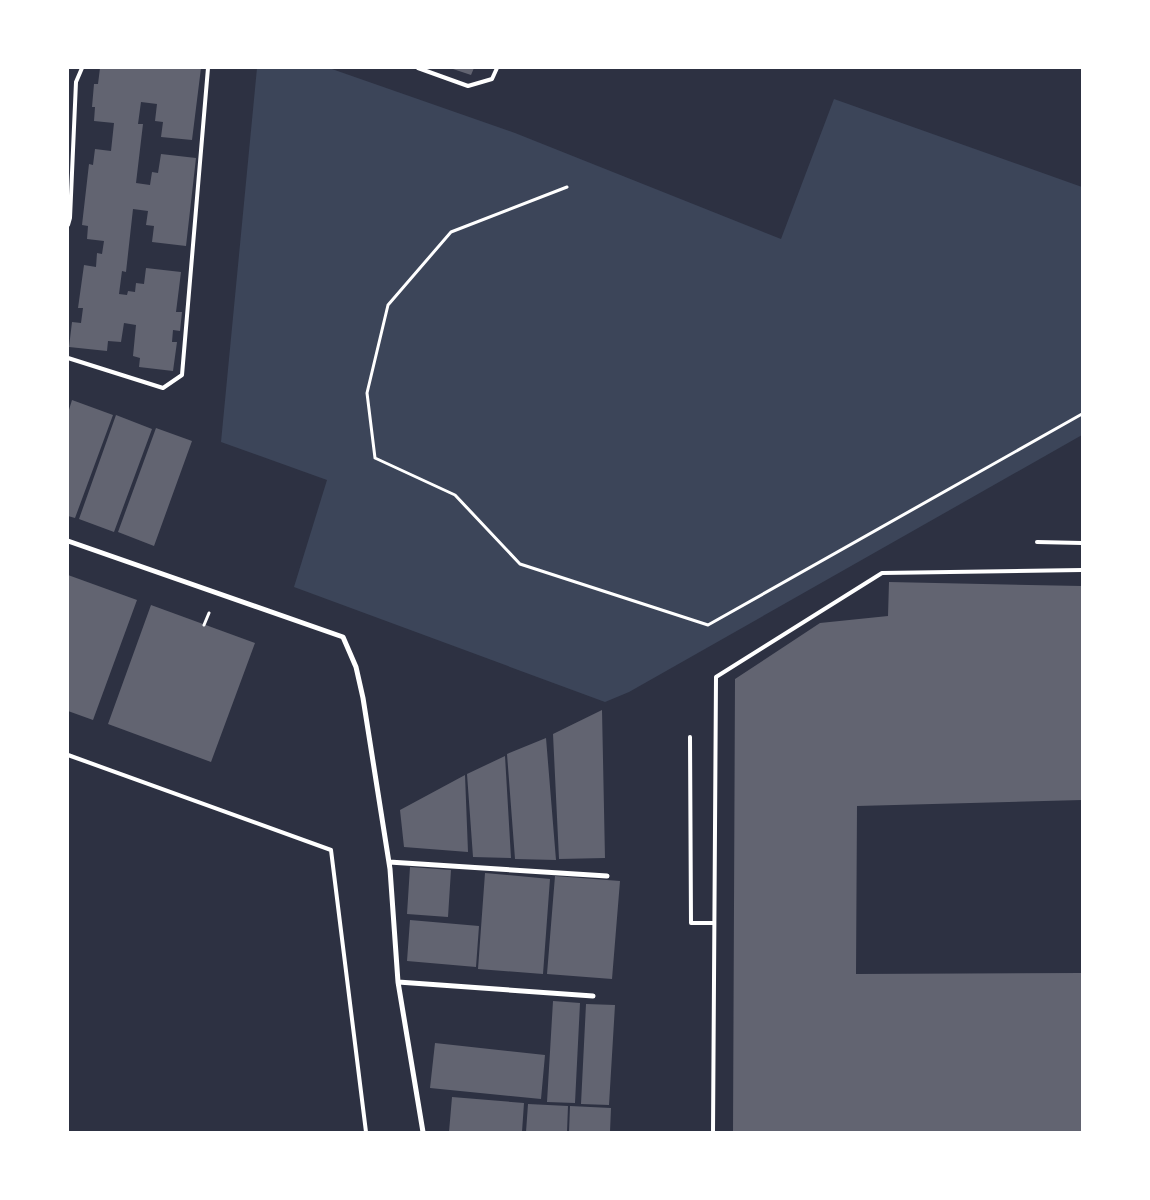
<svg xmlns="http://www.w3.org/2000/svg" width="1150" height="1200" font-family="'Roboto Condensed',sans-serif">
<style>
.green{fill:#3c4559}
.building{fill:#626471}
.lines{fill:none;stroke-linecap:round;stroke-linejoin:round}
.path{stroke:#fff;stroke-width:3}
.service{stroke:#fff;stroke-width:4}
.minor{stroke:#fff;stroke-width:5}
</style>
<rect width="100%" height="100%" fill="#2d3142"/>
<path class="green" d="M257,68H329L515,133L781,239L834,99L1082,187V435L629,692L605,702L294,587L327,480L221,442Z"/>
<path class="building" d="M100,68H201L192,140L161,137L163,122L155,121L157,104L141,102L138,124H143L136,183L150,185L152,172L158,173L161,154L196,158L186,246L152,242L154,226L146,225L148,211L133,209L126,272L122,271L119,294L127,295L128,291L135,292L136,283L144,284L146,268L181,272L176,312H182L180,331L173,330L172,342H177L173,371L139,367L140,358L133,356L136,325L124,323L121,342L108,341L107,351L69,347L72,322L81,323L83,308H78L84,265L96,267L97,253L102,254L104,241L87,239L88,226L82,225L89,164L93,165L95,149L111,151L114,123L94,121L95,107H92L94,84H98Z
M450,68H474L471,75Z
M72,400L113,415L75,518L68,516V413Z
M116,415L152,429L114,532L79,519Z
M156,428L192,441L154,546L118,532Z
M68,575L137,600L93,720L68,711Z
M889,582L1082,586V800L857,806L856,974L1082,973V1132H733L735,679L820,623L888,616Z
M151,605L255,643L211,762L108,724Z
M602,710L605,858L559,859L553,734Z
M546,738L556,860L515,859L507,754Z
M505,756L511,858L473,857L467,774Z
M465,775L468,852L404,847L400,810Z
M410,867L451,870L448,917L407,914Z
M485,873L550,879L543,974L478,969Z
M555,876L620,881L612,979L547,974Z
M410,920L479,926L476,967L407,961Z
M553,1001L580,1003L575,1103L547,1102Z
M586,1004L615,1005L609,1105L581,1104Z
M435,1043L545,1055L541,1099L430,1088Z
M452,1097L524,1103L522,1132H449Z
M528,1104L568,1106L567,1132H526Z
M570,1106L611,1108L610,1132H569Z"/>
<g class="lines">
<path class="path" d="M567,187L451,232L388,305L367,393L375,458L455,495L520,564L708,625L1082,414
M204,625L209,613"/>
<path class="service" d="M418,68L468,86L492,79L497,68
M68,225L70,218L76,82L82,68
M68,358L163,388L182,375L208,68
M1037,542L1082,543
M690,737L691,923H714
M68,755L331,850L366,1132
M713,1132L716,677L882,573L1082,570"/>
<path class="minor" d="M68,541L343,637L356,667L363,698L390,869L398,982L423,1132
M389,862L607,876
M398,982L593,996"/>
</g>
<rect width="1150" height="1200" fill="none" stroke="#ffffff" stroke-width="138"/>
</svg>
